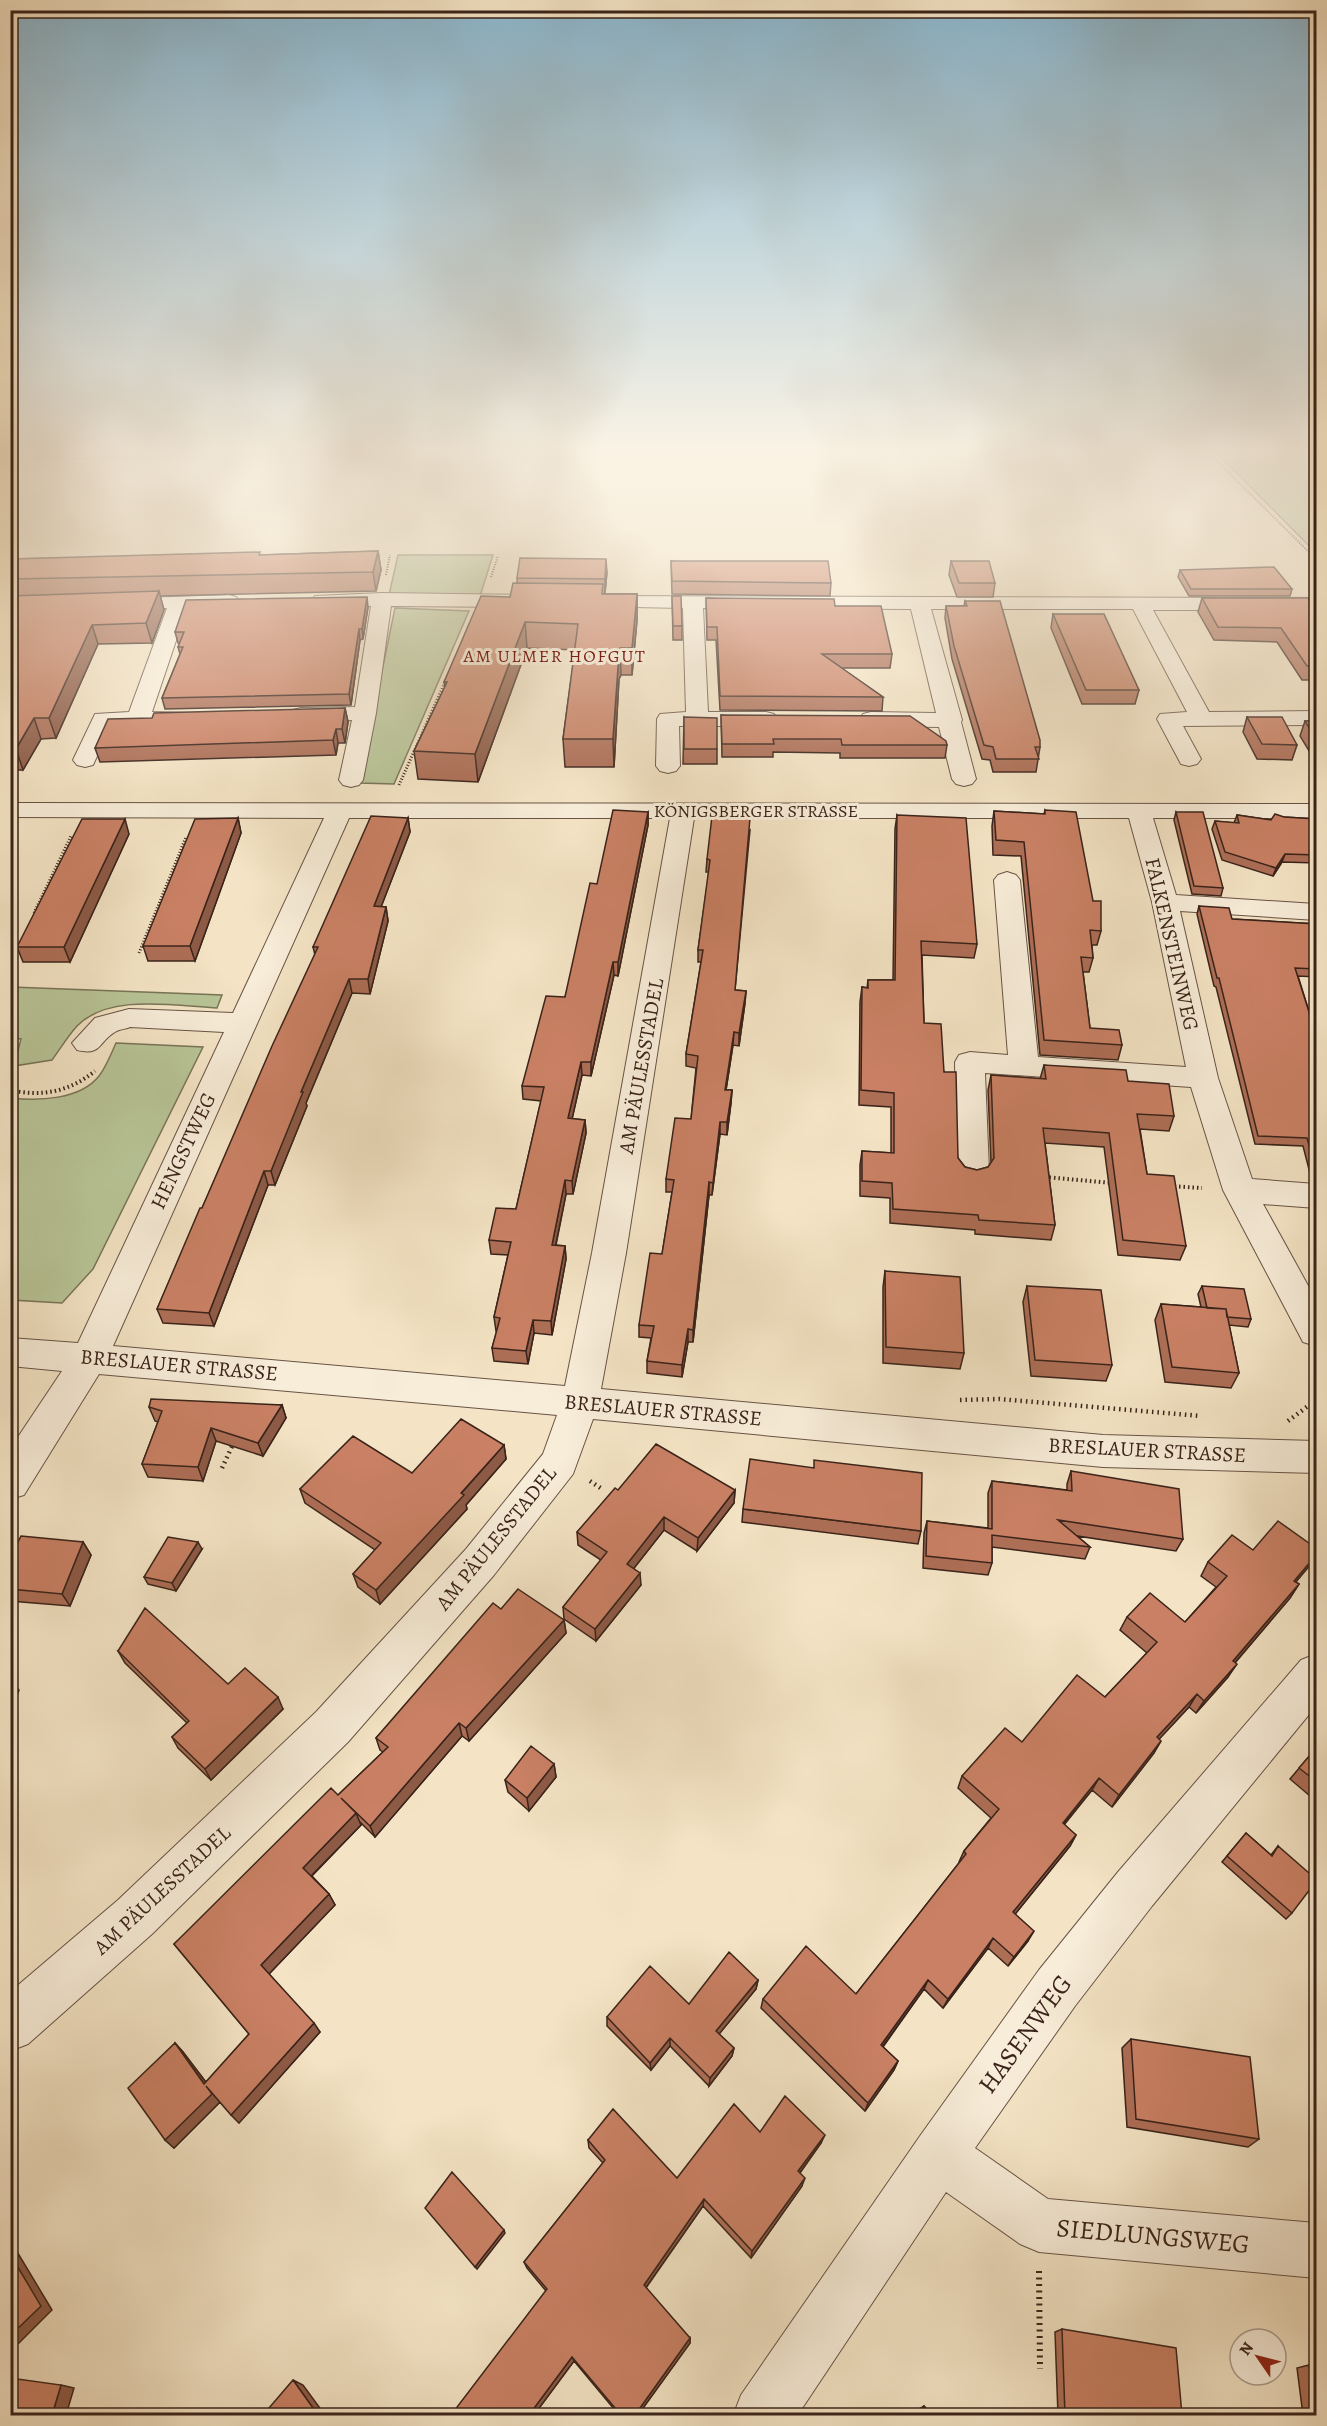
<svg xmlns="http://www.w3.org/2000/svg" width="1327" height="2426" font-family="Alegreya,serif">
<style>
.green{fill:#b8c597;stroke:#797458;stroke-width:1.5}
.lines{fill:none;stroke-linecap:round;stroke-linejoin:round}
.minor-casing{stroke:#685345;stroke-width:2}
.path-far4{stroke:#3a231a;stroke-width:2;stroke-dasharray:1 1.5;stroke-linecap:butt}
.path-far3{stroke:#3a231a;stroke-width:3;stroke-dasharray:1 2;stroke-linecap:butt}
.path-far2{stroke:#3a231a;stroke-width:4;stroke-dasharray:1.5 3;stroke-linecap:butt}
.path-far1{stroke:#3a231a;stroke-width:4.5;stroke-dasharray:1.5 4;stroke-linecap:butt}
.path{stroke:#3a231a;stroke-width:6;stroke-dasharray:2 4.5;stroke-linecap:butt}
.minor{fill:#f8edd9;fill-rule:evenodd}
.wall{fill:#ad6e56;stroke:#3a231a;stroke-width:1.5}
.shaded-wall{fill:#8d5a46;stroke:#3a231a;stroke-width:1.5}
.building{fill:#c98064;stroke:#3a231a;stroke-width:1.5}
.labels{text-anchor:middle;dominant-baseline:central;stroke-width:6;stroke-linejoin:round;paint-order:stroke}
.far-neighbourhood-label{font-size:18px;letter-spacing:1.5px;fill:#7a1f14;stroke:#f8edd9}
.far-street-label{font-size:18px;fill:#3a231a;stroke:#f8edd9}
.street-label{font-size:21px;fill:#3a231a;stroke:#f8edd9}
.near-street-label{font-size:26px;fill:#3a231a;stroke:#f8edd9}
</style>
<rect width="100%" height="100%" fill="#f4e4c5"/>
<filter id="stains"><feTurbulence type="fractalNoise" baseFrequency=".00333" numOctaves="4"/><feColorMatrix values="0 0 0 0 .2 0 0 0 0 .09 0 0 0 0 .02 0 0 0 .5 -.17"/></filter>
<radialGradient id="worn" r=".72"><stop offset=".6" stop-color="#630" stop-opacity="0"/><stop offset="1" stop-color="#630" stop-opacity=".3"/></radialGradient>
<path class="green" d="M1215,451H1316V553Z
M398,555H493L480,596L389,595Z
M395,608L469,611L394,784L359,783Z
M11,987L222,995L217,1008C175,1006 109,993 77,1026C68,1036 60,1049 52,1060L14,1066L21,1039L11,1038Z
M116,1043L203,1047L93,1269L62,1303L11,1300V1098C38,1101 80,1100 99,1076C106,1067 111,1054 116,1043Z"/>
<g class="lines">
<defs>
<path id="minor" d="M382,593L523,595L530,597L533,601L530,605L523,607L391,606L376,713L363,780L359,785L351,787L343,785L339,780L352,720L301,722L293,720L290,715L293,710L301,708L355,707L371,606H322L315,604L312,600L315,596Z
M229,595L236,597L239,601L236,605L187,608L152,712L189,713L192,718L189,723L111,726L93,765L85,767L77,765L73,760L95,714L129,712L167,608L118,609L111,607L108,603L111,599Z
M592,596L1316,598V610H1153L1209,712L1316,711V725L1183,726L1201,759L1197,764L1189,766L1181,764L1157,719L1160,714L1187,712L1133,609H931L962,720L961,722L976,779L972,784L964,786L956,784L952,779L939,727L871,726L863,724L860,719L863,714L871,712L936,713L911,609L703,608L708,712H766L774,714L777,719L774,724L766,726H679L680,766L676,771L668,773L660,771L656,766L657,719L660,714L686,712L683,608L585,606L582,602L585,598Z
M10,803L1316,804V818H1153L1176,895L1316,904V920L1180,911L1218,1078L1252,1179L1316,1184V1208L1263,1204L1316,1300V1346L1303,1342L1223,1190L1191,1087L985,1073L989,1171L984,1179L973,1182L962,1179L957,1171L955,1062L959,1055L970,1052L1008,1055L994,880L998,875L1007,872L1016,875L1020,880L1038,1057L1186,1067L1152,902L1129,818H694L626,1253L601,1389L1103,1435L1316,1441V1473L1103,1467L593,1419L573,1474L494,1575L348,1742L152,1934L28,2044L10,2051V1992L118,1900L316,1712L466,1549L543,1454L557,1415L99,1374L24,1495L10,1499V1449L62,1371L10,1366V1338L78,1343L224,1032L130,1027C126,1029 119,1029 115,1032C98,1042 102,1056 77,1050L72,1043L95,1018L129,1009L233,1013L324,818L10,817ZM349,818H670L592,1253L565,1386L113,1346Z
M1316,1654V1706L1152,1906L1075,2006L975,2148L1048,2199L1316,2223V2278L1039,2252L1020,2244L946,2192L797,2416H733L741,2395L920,2136L1039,1970L1118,1872L1301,1660Z"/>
</defs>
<use href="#minor" class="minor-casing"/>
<path class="path-far4" d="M1207,451L1316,559
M10,453L46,459L498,451
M386,575L390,555
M491,577L498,556"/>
<path class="path-far3" d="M399,785L446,680
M34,913L71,836
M139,953L186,837
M14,957L20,945"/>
<path class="path-far2" d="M10,1090C42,1097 69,1092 95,1071
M1045,1177L1112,1183
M1170,1186L1202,1188"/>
<path class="path-far1" d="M960,1400L999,1399L1201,1416
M1288,1421L1316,1400
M222,1468L234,1442
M590,1481L602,1489"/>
<path class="path" d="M1039,2271L1040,2369"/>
<use href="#minor" class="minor"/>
</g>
<path class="wall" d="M378,551L381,570L376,591L160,596L164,610L152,643L98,644L56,738L41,739L23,770H10V559L261,555Z
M671,561L831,583L830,596L672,594Z
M951,561L995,583L993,597H957L949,575Z
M1180,570L1292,589L1290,596H1189L1178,577Z
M607,572L605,593L603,594H637V620L632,675H621L619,679L614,767H565L563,739L575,650L527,648L478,782L418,779L414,751L445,687L444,682L510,597L517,583V578Z
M672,596L682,626V640H673Z
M706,598L835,606L892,654L890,668H841L883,697L882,711L720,710L716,640H707Z
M1202,598L1317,604V683L1315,680H1302L1277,642L1214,640L1198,612Z
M965,601L1040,747L1036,772H993L990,760L982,759L952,659L945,618L946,606H964Z
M368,607L363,639L360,640L351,705L165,709L162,698L180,654L178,647L180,643H178L175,632Z
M1053,614L1139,690L1135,704H1082L1051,628Z
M345,708L348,722L345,743H338L336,755L100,762L95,748Z
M721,715L947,745L945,758H840V753L773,752V757H722Z
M684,717L717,749V764H683Z
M1247,717L1297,745L1292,760L1257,759L1243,732Z
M1305,721H1317V764L1300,736Z
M1045,810L1093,901L1101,931L1097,945H1092L1093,958L1089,972H1083L1090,1028L1122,1045L1118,1060L1040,1055L1021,856L993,855L992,826L994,811L1044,814Z
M648,812V825L618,976L614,975L591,1076L582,1075L572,1119L585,1120L586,1133L573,1194H566L556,1245L565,1246L566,1259L552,1335L534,1333L528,1364L494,1361L492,1348L497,1331H496L494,1317L508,1255L491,1254L489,1240L516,1209L541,1101L523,1099L522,1086L565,997L597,884Z
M1176,812L1223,888L1221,896L1192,894L1174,820Z
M897,815L977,944L974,958L922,955L924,1023L944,1072L958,1158L965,1167L977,1170L988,1167L991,1163L988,1090L991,1075L1040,1079L1044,1065L1128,1081L1174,1116L1169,1131L1140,1129L1147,1174L1186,1246L1180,1260L1118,1255L1104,1147L1045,1143L1055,1225L1051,1240L975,1234V1230L890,1223V1198L860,1196V1165L862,1151L891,1153V1107L859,1105L860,1002L862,987L867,988L868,980H893L895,829Z
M1237,815L1271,820L1284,817L1317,819V863L1282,862L1273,876L1222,860L1212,829L1215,821L1234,823Z
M238,818L241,833L195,961H148L143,946Z
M408,818L410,832L381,907H386L388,921L370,994L352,993L306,1103L307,1106L275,1185H268L214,1326L163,1323L157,1309L315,955L313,947Z
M750,830L735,990L746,991L745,1003L739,1046L733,1045L726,1090H732L731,1103L727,1135L720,1134L712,1195H709L693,1342H688L682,1377L647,1373V1361L651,1338L639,1337V1325L662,1254L672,1192H666V1179L691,1119L696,1068L686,1066V1054L701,962H698V950L709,872H706L707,859Z
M129,834L70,962H23L17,947Z
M1199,906L1232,919L1317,924V977L1298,976L1317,1037V1183L1312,1181L1303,1146L1255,1144L1216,987L1214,986L1197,914Z
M885,1271L964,1353L960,1369L883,1363V1287Z
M1027,1286L1112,1365L1106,1381L1031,1376L1023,1302Z
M1202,1286L1251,1319L1248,1327L1229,1325L1239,1373L1231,1388L1165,1382L1155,1320L1161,1304L1201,1307L1198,1294Z
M282,1405L286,1418L263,1456L216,1441L203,1481L148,1477L142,1464L158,1422L155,1421L149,1407Z
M504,1445L506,1459L466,1505L467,1509L380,1604L358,1587L353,1574L375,1550L305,1503L300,1489L412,1473Z
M1071,1471L1183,1539L1176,1551L1077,1536L1090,1547L1085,1559L992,1547V1563L988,1575L923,1568L924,1533L927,1521L988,1528V1493L992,1481L1067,1490V1484Z
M618,1490H735L734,1503L697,1551L664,1530L634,1568L641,1585L596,1641L564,1619L563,1607L601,1560L578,1545L577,1532Z
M743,1509L921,1531L918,1544L742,1522Z
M83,1542L91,1555L70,1606L10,1601V1558Z
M202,1549L176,1591L148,1584L144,1577Z
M1317,1549V1555L1310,1565L1296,1582L1299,1584L1290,1598L1235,1663L1228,1677L1196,1713L1189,1707L1159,1739L1154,1753L1112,1807L1092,1790L1064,1825L1076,1835L1070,1846L1015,1914L1028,1941L1008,1966L988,1948L943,2008L924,1989L883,2047L898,2061L894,2070L865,2111L761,2008L763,1999L856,1994L959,1863V1862L964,1851L991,1818L958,1788L962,1776L1105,1697L1147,1653L1120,1630L1127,1617L1185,1622L1216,1587L1201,1576L1208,1562L1253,1550Z
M501,1609L564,1620L566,1633L469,1741L462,1736L375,1837L361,1823V1825L312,1876L329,1894L335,1905L269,1974L320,2032L239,2123L220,2102L174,2148L165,2140L175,2043L183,2052L206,2082L249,2034L174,1944L338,1795L383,1752L380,1750L376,1738Z
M118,1651L228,1684L283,1709L211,1780L178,1748L172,1737L187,1723L125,1663Z
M1317,1747V1802L1290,1779Z
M554,1764L556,1777L529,1811L508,1792L505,1780Z
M1246,1833L1271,1855L1278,1846L1292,1913L1286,1919L1222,1862Z
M758,1980L756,1989L719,2034L734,2048L732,2056L709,2086L670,2046L651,2070L607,2026V2017L689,2004Z
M1131,2039L1259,2139L1248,2147L1127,2127L1122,2048Z
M760,2132L821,2143L800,2173L802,2186L751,2258L703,2206L646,2288L690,2338V2343L638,2415H619L574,2361L534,2415L546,2291L527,2268L524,2262L603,2163L589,2148L588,2140L677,2178Z
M1062,2329L1182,2415H1058L1055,2332Z
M1309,2365L1317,2415H1303L1297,2368Z
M924,2406L932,2415H915L919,2409Z"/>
<path class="shaded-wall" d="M378,551L381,570L376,591L373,572Z
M606,559L607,572L605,593V579Z
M159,591L164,610L152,643L146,623Z
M637,594V620L632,675V648Z
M367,597L368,607L363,639L362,629Z
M525,622L527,648L478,782L475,754Z
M92,625L98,644L56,738L49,718Z
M359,629L360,640L351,705L349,694Z
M620,648L621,675L619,679L614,767L613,739L619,653Z
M345,708L348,722L345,743L342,729Z
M34,718L41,739L23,770L16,749Z
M336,729L338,743L336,755L333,740Z
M648,812V825L618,976V962Z
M238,818L241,833L195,961L190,946Z
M408,818L410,832L376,920L374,906Z
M11,819L17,833L10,844V820Z
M125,819L129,834L70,962L64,947Z
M1285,854L1282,862L1273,876L1276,868Z
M386,907L388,921L370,994L368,979Z
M613,962L614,975L591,1076V1062Z
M349,979L352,993L306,1103L307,1106L275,1185L271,1171L301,1092Z
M746,991L745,1003L739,1046V1033Z
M734,1032L733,1045L724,1103L725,1090Z
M581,1062L582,1075L569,1132L568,1118Z
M732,1090L731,1103L727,1135V1122Z
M585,1120L586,1133L573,1194L572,1181Z
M720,1122V1134L712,1195L713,1183Z
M264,1171L268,1185L214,1326L209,1313Z
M565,1180L566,1194L553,1258L552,1245Z
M709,1182V1195L693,1342V1330Z
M565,1246L566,1259L552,1335L551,1321Z
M533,1320L534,1333L528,1364L526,1351Z
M688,1329V1342L682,1377V1365Z
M282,1405L286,1418L263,1456L258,1443Z
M211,1428L216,1441L203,1481L198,1467Z
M504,1445L506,1459L466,1505L467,1509L380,1604L376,1590Z
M735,1490L734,1503L697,1551L698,1538Z
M664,1517V1530L627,1577V1564Z
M83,1542L91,1555L70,1606L62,1594Z
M198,1542L202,1549L176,1591L172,1583Z
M1317,1554L1310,1565L1285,1594L1294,1581Z
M640,1573L641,1585L596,1641L595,1629Z
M1299,1584L1290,1598L1225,1674L1233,1661Z
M564,1620L566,1633L469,1741L466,1728Z
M1237,1664L1228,1677L1196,1713L1204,1701Z
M10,1678L19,1690L10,1713Z
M1197,1694L1189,1707L1149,1750L1157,1737Z
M278,1697L283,1709L211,1780L205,1769Z
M459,1723L462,1736L375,1837L370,1826Z
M1161,1741L1154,1753L1112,1807L1119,1795Z
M554,1764L556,1777L529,1811L527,1798Z
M1099,1778L1092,1790L1056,1834L1063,1823Z
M356,1813L361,1825L309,1878L303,1868Z
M10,1827L16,1833L10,1847Z
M1076,1835L1070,1846L1008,1923L1013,1912Z
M329,1894L335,1905L268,1975L261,1965Z
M1034,1931L1028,1941L1008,1966L1014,1957Z
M993,1938L988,1948L943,2008L948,1999Z
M758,1980L756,1989L715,2039L716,2031Z
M928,1980L924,1989L877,2054L881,2045Z
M314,2023L320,2032L239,2123L231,2115Z
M670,2038V2046L651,2070L650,2063Z
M175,2043L183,2052L213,2092L204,2084Z
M734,2048L732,2056L709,2086L710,2078Z
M898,2061L894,2070L865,2111L868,2103Z
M206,2086L220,2102L174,2148L165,2140Z
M825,2135L821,2143L795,2179L798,2171Z
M805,2178L802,2186L751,2258L752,2251Z
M10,2188L14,2193L10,2196Z
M704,2199L703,2206L644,2290V2285Z
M504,2230L505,2233L477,2269L475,2267Z
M10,2240L52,2310L10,2352Z
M690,2338V2343L638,2415H635Z
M572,2357L574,2361L534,2415H529Z
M293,2380L303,2385L325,2415H318Z
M61,2385L74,2388L66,2415H52Z"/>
<path class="building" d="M378,551L373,572L10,579V559L260,552L259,555Z
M520,558L606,559L605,579L517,578Z
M671,561H828L831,583L672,581Z
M951,561H989L995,583H959Z
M1274,567L1292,589H1191L1180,570Z
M513,583L603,584L602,594H637L632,648H620L619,653L613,739H563L578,624L525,622L475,754L414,751L447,682H444L481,596L510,597Z
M159,591L146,623L92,625L49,718H34L16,749H10V596Z
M672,596H681L682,626H673Z
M367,597L362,629H359L349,694L162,698L183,647H178L184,632H175L186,600Z
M706,598L834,599L835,606H881L892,654H822L883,697L720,696L717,627H707Z
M1202,598H1308L1313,604H1317V666H1307L1281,628L1218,627Z
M965,601H1000L1040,740V747H1035L1039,759H996L993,747L984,745L954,646L946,606H967Z
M1053,614H1104L1139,690H1086Z
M345,708L342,729H336L333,740L95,748L108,719L152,718L154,713Z
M721,715L910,716L946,741L947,745H842L841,739H773L774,744H722Z
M684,717L717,718V749H684Z
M1247,717H1282L1297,745L1262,744Z
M1305,721H1317V741Z
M613,810L648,812L618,962H613L591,1062H581L568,1118L585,1120L572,1181L565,1180L552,1245L565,1246L551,1321L533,1320L526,1351L492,1348L500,1318L494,1317L511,1242L489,1240L496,1208L516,1209L544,1087L522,1086L546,996L565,997L590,883L597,884Z
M1045,810L1076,812L1093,901H1101V931L1090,930L1093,958L1081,957L1090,1028L1119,1030L1122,1045L1044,1040L1024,842L996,840L994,811L1045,814Z
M1176,812H1203L1223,888L1194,886Z
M1275,814L1284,817L1317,819V855L1285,854L1276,868L1225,852L1215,821L1239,823L1237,815L1271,820Z
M897,815L966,818L977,944L921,941L924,1023L941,1024L944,1072H956L958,1158L965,1167L977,1170L988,1167L994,1158L991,1075L1046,1079L1044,1065L1126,1070L1128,1081L1169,1084L1174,1116L1137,1114L1147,1174L1174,1176L1186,1246L1123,1240L1109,1133L1043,1128L1055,1225L979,1220L978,1215L893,1209L892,1183L862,1181V1151L894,1153V1093L861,1090L862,987L868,988V980H895Z
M371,816L408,818L374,906L386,907L368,979H349L301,1092H303L271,1171H264L209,1313L157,1309L200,1208H202L272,1046L318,947H313Z
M712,816L750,818L735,990L746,991L739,1033L734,1032L725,1090H732L727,1122H720L713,1183L709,1182L693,1330L688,1329L682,1365L647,1361L654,1326L639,1325L650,1253L662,1254L674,1180L666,1179L675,1118L691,1119L698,1056L686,1054L703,950H698L710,860L707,859Z
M238,818L190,946H143L195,819Z
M82,819H125L64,947H17Z
M1199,906L1229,908L1232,919L1317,924V969L1295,968L1317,1037V1173L1307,1138L1258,1136L1219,978H1217Z
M885,1271L960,1277L964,1353L886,1347Z
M1027,1286L1101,1290L1112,1365L1035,1360Z
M1202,1286L1244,1289L1251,1319L1227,1317L1226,1309L1207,1308Z
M1161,1304L1226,1309L1239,1373L1172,1367Z
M151,1399L282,1405L258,1443L211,1428L198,1467L142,1464L162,1411L149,1407Z
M461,1419L504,1445L461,1493L464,1495L376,1590L353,1574L381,1543L300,1489L353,1436L412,1473Z
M656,1444L735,1490L698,1538L664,1517L627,1564L640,1573L595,1629L563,1607L607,1552L577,1532L615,1488L618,1490Z
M750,1459L814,1468V1460L922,1473L921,1531L743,1509Z
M1071,1471L1179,1489L1183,1539L1058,1520L1090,1547L992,1535V1563L926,1556L927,1521L992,1529V1481L1072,1491Z
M1278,1521L1317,1549V1554L1294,1581L1299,1584L1233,1661L1237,1664L1204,1701L1197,1694L1157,1737L1161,1741L1119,1795L1099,1778L1063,1823L1076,1835L1013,1912L1034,1931L1014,1957L993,1938L948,1999L928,1980L881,2045L898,2061L868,2103L763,1999L806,1946L856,1994L966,1854L964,1851L999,1809L962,1776L1005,1728L1022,1742L1077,1675L1105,1697L1157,1642L1127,1617L1150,1593L1185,1622L1227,1576L1208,1562L1232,1535L1253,1550Z
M21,1536L83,1542L62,1594L10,1589V1558Z
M168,1537L198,1542L172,1583L144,1577Z
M518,1589L564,1620L466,1728L459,1723L370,1826L341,1798L356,1813L303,1868L329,1894L261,1965L314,2023L231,2115L206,2086L212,2094L165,2140L128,2088L175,2043L204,2084L249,2034L174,1944L331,1788L338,1795L388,1747L376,1738L493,1603L501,1609Z
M145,1608L228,1684L245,1668L278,1697L205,1769L172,1737L189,1721L118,1651Z
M531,1746L554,1764L527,1798L505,1780Z
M1317,1747V1782L1299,1768Z
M1246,1833L1272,1856L1278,1846L1317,1880L1292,1913L1227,1856Z
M729,1952L758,1980L716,2031L734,2048L710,2078L670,2038L650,2063L607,2017L650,1966L689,2004Z
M1131,2039L1250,2057L1259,2139L1136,2119Z
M785,2096L825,2135L798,2171L805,2178L752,2251L704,2199L644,2285L690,2338L635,2415H621L572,2357L529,2415H451L547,2289L524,2262L605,2160L588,2140L613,2109L677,2178L734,2104L760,2132Z
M452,2172L504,2230L475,2267L425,2208Z
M10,2254L41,2306L10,2336Z
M1062,2329L1176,2348L1182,2415H1065Z
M1309,2365L1317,2366V2415H1316Z
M10,2378L61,2385L52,2415H10Z
M293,2380L318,2415H263Z
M924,2406L932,2415H918Z"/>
<linearGradient id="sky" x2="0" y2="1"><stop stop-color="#8ab8d1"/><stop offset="0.57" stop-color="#faf3e5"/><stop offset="1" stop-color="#faf3e5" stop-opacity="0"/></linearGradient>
<rect width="1327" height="791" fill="url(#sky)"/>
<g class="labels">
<g class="far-neighbourhood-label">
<text x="555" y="656">AM ULMER HOFGUT</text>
</g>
<g class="far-street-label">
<text x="756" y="811">KÖNIGSBERGER STRASSE</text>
</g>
<g class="street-label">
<text transform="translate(1172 944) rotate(77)">FALKENSTEINWEG</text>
<text transform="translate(641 1066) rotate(-80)">AM PÄULESSTADEL</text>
<text transform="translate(183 1151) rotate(-65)">HENGSTWEG</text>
<text transform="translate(179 1365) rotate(5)">BRESLAUER STRASSE</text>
<text transform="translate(663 1410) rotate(5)">BRESLAUER STRASSE</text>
<text transform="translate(1147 1450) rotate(3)">BRESLAUER STRASSE</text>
<text transform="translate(496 1538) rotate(-51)">AM PÄULESSTADEL</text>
<text transform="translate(162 1890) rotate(-43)">AM PÄULESSTADEL</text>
</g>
<g class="near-street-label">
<text transform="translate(1025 2034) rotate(-54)">HASENWEG</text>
<text transform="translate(1153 2236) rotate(5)">SIEDLUNGSWEG</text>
</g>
</g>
<rect width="1327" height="2426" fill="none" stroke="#f4e4c5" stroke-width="36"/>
<rect x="12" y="12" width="1303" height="2402" fill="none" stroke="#3a231a" stroke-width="3"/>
<rect x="18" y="18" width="1291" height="2390" fill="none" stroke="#3a231a" stroke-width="1.5"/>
<g transform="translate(1258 2357) rotate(305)"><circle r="28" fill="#f8edd9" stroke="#ac9c8d" stroke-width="1.5"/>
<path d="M0-4.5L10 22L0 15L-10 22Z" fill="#8f2418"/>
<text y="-9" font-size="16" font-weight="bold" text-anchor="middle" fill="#3a231a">N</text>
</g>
<rect width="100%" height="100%" filter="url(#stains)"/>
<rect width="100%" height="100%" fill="url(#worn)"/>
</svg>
